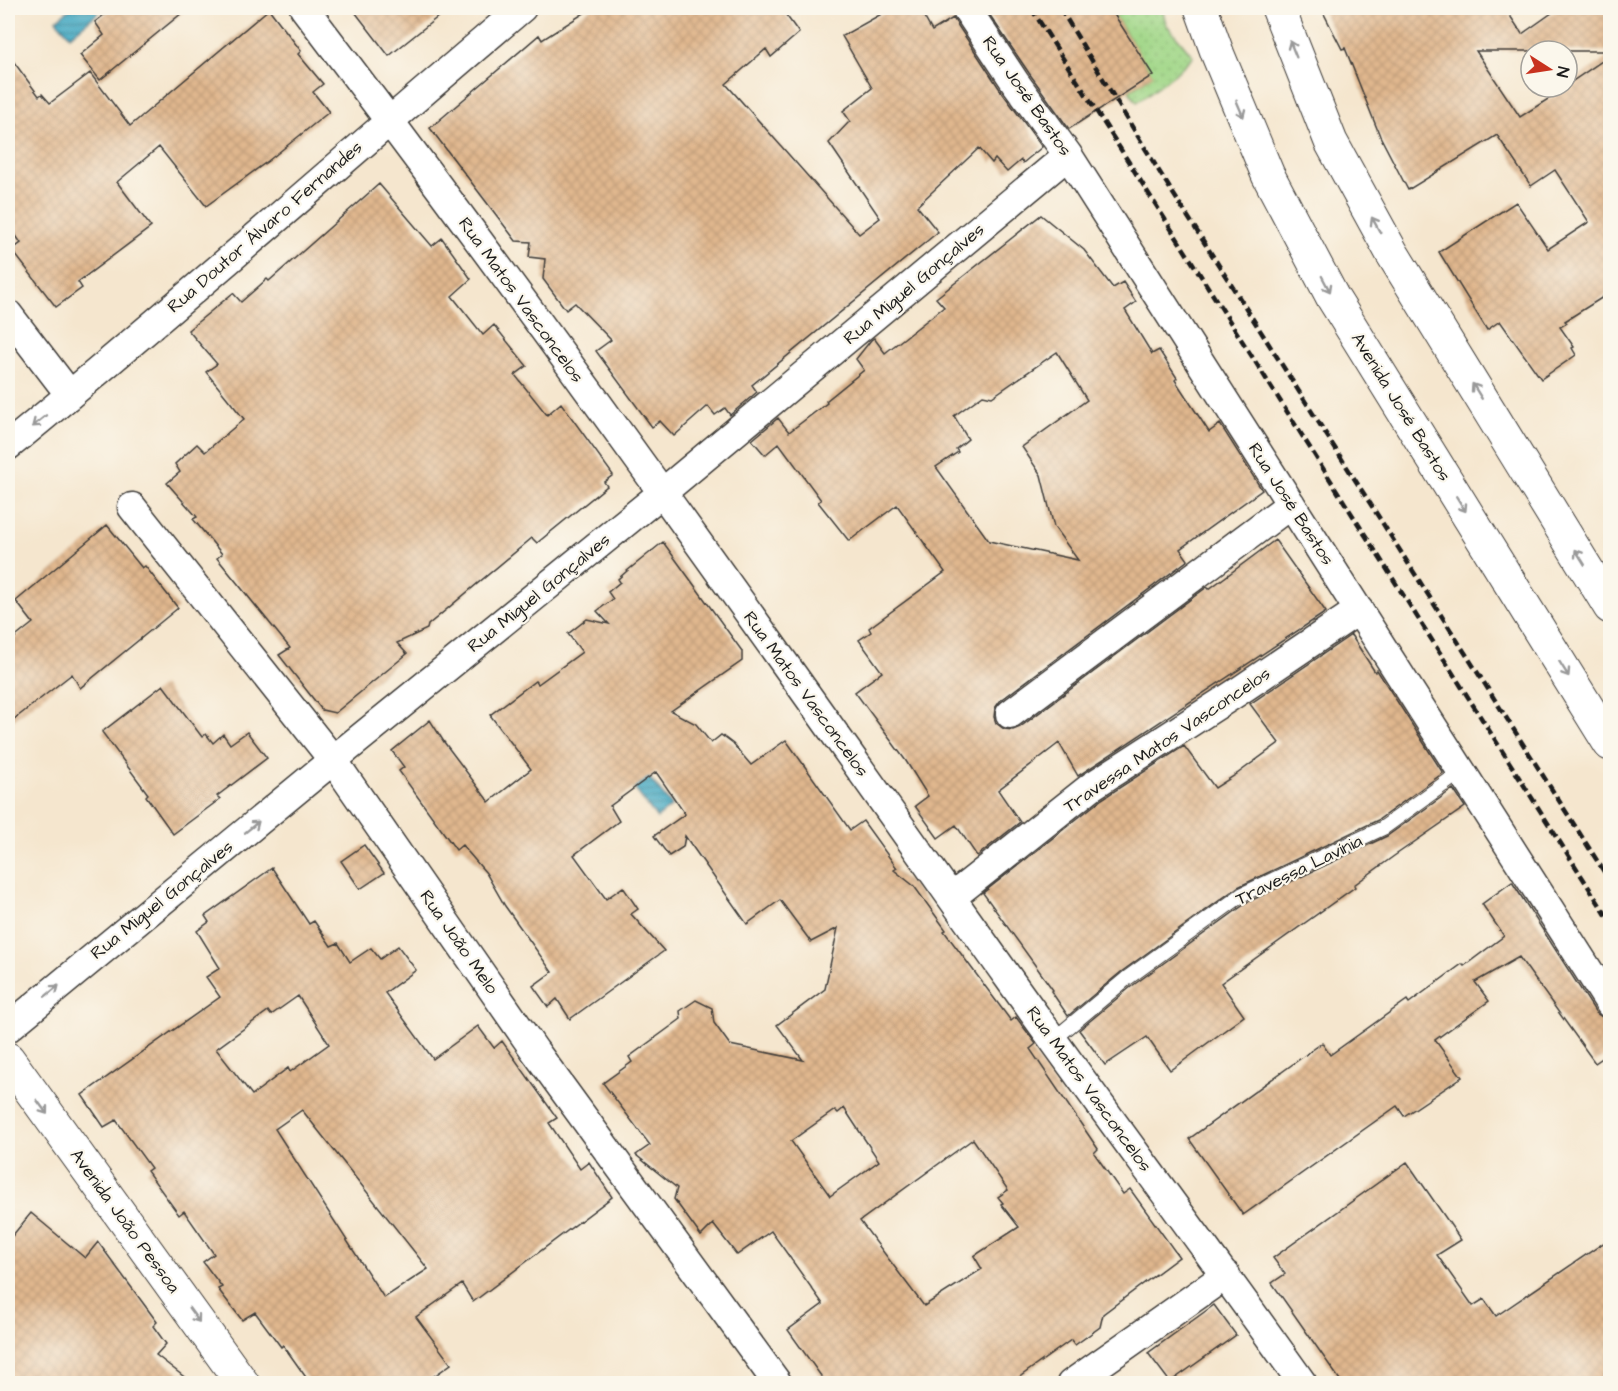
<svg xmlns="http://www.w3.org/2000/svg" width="1618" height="1391" font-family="'Architects Daughter',sans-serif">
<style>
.park{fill:url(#park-dots);stroke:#5e7a52;stroke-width:1.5}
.water{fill:url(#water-rules);stroke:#2f626f;stroke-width:1.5}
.building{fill:url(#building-cross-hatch);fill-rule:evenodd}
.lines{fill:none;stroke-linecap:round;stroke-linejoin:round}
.lane-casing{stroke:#3d3a37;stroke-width:16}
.street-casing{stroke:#3d3a37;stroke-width:31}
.primary-casing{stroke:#3d3a37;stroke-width:35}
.lane{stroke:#fff;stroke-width:14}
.street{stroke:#fff;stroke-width:28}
.primary{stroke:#fff;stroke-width:33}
.rail{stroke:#1c1c1c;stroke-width:4.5;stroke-dasharray:9 4.5;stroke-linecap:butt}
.oneway{stroke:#999}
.labels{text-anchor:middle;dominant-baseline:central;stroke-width:4.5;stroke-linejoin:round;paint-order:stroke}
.street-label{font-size:18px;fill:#1c1c1c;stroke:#fbf7ec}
</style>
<defs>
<pattern id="park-dots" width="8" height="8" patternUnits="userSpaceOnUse" patternTransform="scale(1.5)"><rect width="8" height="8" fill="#a1d788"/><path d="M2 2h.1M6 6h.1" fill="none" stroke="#8ab875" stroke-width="1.8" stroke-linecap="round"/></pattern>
<pattern id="water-rules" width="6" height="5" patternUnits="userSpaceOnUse" patternTransform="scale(1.5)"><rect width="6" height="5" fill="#42a8c2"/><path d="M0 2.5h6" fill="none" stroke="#36889d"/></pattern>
<pattern id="building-cross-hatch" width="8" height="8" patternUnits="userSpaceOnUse" patternTransform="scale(1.5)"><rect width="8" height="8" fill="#e0b78e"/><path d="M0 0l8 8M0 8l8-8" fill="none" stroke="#c09d7a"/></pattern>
</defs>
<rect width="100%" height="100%" fill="#fbf7ec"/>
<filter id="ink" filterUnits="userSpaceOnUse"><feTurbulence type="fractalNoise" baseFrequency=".0167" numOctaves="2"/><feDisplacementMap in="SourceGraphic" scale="12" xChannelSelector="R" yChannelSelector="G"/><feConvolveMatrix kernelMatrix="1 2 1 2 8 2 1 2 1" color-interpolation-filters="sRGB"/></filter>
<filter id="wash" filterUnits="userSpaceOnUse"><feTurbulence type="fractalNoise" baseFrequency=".008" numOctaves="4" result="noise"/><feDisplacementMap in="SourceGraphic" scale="24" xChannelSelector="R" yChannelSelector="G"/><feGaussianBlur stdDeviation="1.35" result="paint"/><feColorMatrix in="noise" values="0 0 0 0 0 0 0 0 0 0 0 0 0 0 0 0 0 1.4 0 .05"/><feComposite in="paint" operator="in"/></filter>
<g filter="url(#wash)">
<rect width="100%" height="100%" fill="#f5e6ce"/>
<path class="park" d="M1110,8H1162L1166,24L1193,56L1175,74L1137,102L1129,91L1152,75Z"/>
<path class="water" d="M71,8H104L70,36L56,20Z
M648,776L672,806L657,818L633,787Z"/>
<g id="blocks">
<path class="building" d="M113,8H188L100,80L80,55L104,35L95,22Z
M352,8H449L389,56Z
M592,8H781L799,33L771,57L766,49L726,84L859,234L880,218L829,143L850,121L843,111L872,88L842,36L892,8H919L932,31L953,18L1001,91L1042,147L1023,163L1021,160L1007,172L995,159L992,163L979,148L917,206L938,232L752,385L757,392L730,415L725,408L715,415L708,406L674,436L660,421L652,427L596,351L611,340L575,303L566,310L543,279L545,259L529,257L531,242L516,241L430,128L539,35L542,40Z
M985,8H1110L1153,75L1069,129L1029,73Z
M1321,8H1505L1522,34L1559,8H1611V51H1476L1520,117L1567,87V85L1611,55V292L1565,321L1567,323L1560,327L1574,347L1572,348L1576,355L1541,379L1500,321L1487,330L1439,252L1516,202L1548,249L1589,222L1555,170L1531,186L1497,135L1408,190L1380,136L1345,48L1342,49Z
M269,9L301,51L298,54L323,84L313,92L329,112L268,161L206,206L159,147L117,182L151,227L78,282L82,288L56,307L12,250L21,243L8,224V54L39,96L42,94L50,103L90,73L130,126Z
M379,184L432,246L442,238L471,279L452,296L483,335L494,325L527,366L515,375L547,415L561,403L613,475L604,482L607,486L537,543L532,538L428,625L427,629L397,643L407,654L335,713L322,710L279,655L290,648L217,558L222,554L193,519L197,517L167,483L180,472L175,464L197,444L205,452L244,419L206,372L217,364L188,330L233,293L241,302L267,279L269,281Z
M1041,215L1084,250L1113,288L1123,282L1136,302L1125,310L1152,354L1159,350L1177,378L1175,380L1209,432L1220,424L1262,490L1180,549L1188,560L1000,701L995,708L994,717L996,723L1004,729L1013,730L1020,727L1207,587L1209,589L1275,540L1326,612L1078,776L1059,743L998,790L1020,822L977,856L956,825L938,838L915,806L928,796L906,761L855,692L882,672L859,640L871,632L869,628L945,572L897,505L849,541L818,502L821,500L779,443L765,455L752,440L778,418L789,432L827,403L826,401L864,370L856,359L871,340L874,338L885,353L944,307L936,298ZM1057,352L1087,400L1022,447L1041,475L1054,527L1078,560L989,541L936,467L958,452L956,449L968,439L954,416L983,395L992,397Z
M107,525L142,568L145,566L178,608L80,688L72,674L8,724V643L33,623L16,601Z
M663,542L742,651V661L671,711L696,724L711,743L721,735L733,744L751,765L786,740L850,830L863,821L897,868L894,870L914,886L946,930L944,931L1011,1021L1016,1017L1036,1044L1030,1049L1098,1149L1094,1153L1123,1194L1130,1189L1179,1257L1103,1314L1100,1327L1075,1345L1071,1340L1011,1383H826L788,1330L823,1304L771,1231L737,1255L713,1224L701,1236L674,1199L677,1188L636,1155L650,1145L603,1083L632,1062L629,1057L681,1019L680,1011L696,1000L712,1008L714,1023L730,1045L803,1060L777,1025L825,989L838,928L811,942L780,900L747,924L685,836L683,847L669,856L654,836L685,814L656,772L610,806L619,821L574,855L606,899L623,887L638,909L631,914L664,951L570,1019L557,999L548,1007L533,986L552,972L505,906L486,873L462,845L456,850L399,771L404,767L392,751L430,720L444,742L489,802L531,769L490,715L535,681L538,684L582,652L568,634L587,619L609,624L597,611L613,599L608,592L620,582L618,579L627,571ZM844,1108L879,1161L830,1196L791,1141L835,1110L838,1113ZM973,1139L1008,1190L998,1197L1003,1203L1001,1204L1019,1227L974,1256L982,1269L924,1306L860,1221Z
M1351,635L1375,672L1377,670L1443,773L1378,820L1238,887L1121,972L1068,1016L1051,991L1053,990L983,893L1102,799L1184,746L1215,788L1237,774L1279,743L1250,704Z
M163,685L202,737L206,734L213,743L223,734L230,744L247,732L267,758L217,796L220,799L173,834L146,796L148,794L102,732Z
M1453,789L1465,807L1394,856L1354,885L1355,887L1221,983L1244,1016L1182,1062L1170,1070L1147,1037L1105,1065L1079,1030L1132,986L1248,902L1387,836Z
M364,845L384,873L360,889L341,861Z
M272,868L309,924L314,921L331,946L338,943L350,962L371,948L380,959L398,946L416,970L385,993L433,1059L478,1026L494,1048L502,1041L557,1118L549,1123L580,1169L589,1162L612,1197L473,1302L462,1284L416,1317L451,1364L424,1383H310L283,1345L281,1347L255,1312L242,1320L218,1289L222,1287L203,1262L214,1254L184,1211L179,1215L147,1171L151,1168L116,1120L104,1127L82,1095L220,997L206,977L220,968L197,931L209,922L205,916ZM298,996L329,1044L290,1072L288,1068L252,1095L216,1049L268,1011L271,1015ZM302,1110L428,1269L384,1298L275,1129Z
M1512,882L1596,1013L1611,1023V1052L1595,1063L1519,957L1475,982L1489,1001L1435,1040L1462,1077L1404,1116L1397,1106L1243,1215L1189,1139L1322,1043L1330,1055L1407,1000L1409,1003L1462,964L1464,966L1504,936L1482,904Z
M1407,1162L1461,1240L1437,1255L1473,1306L1484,1299L1496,1316L1611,1238V1383H1342L1272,1283L1285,1274L1273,1258Z
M31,1213L85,1258L98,1242L157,1322L153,1326L166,1344L156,1355L192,1383H8V1241Z
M1214,1305L1236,1335L1170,1382L1148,1353Z"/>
</g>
</g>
<g filter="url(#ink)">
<use href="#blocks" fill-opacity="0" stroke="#3d3a37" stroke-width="1.5"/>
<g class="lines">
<defs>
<path id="lane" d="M1053,1040L1126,979L1243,894L1383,828L1462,771"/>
<path id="street" d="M304,8C546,325 776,651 1007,976C1104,1112 1205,1246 1303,1384
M966,8L1015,82L1068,155L1610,1004
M8,314L70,395
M8,446C182,304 350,153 522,8
M132,507L333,760L535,1051L778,1384
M1010,714L1291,504
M952,897L1092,786L1239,691L1359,610
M8,1028L333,760L662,493L1068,155
M1071,1384L1226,1275"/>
<path id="primary" d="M1201,8L1218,55L1268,175L1333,298L1610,744
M1278,8L1331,142L1392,253L1610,607
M8,1059L243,1384"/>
</defs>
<use href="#lane" class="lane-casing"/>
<use href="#street" class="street-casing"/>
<use href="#primary" class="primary-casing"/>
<use href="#lane" class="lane"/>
<use href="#street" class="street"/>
<use href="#primary" class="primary"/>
<path class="rail" d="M1031,8L1610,921
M1060,8L1162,176L1610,881"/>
</g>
<defs><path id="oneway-shaft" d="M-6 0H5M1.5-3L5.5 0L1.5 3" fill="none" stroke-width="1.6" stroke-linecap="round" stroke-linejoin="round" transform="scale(1.5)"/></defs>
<g class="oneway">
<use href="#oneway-shaft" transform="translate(1293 49) rotate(-112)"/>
<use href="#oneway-shaft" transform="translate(1240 109) rotate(67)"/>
<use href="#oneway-shaft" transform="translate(1376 225) rotate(-119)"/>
<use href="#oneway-shaft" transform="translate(1326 284) rotate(62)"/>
<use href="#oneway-shaft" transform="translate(1477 391) rotate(-122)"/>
<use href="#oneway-shaft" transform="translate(39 421) rotate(141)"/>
<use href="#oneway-shaft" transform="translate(1461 504) rotate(58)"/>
<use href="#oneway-shaft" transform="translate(1580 557) rotate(-122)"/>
<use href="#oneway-shaft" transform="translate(1564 669) rotate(58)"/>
<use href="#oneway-shaft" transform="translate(252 827) rotate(-39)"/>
<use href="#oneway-shaft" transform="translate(52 991) rotate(-39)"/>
<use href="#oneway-shaft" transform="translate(42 1107) rotate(54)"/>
<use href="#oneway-shaft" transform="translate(194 1315) rotate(54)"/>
</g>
</g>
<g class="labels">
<g class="street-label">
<text transform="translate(1027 96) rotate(55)">Rua José Bastos</text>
<text transform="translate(265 227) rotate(-41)">Rua Doutor Álvaro Fernandes</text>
<text transform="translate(914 284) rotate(-40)">Rua Miguel Gonçalves</text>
<text transform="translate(521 300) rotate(54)">Rua Matos Vasconcelos</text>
<text transform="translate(1401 407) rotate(58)">Avenida José Bastos</text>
<text transform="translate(1291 504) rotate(57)">Rua José Bastos</text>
<text transform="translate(539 593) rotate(-39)">Rua Miguel Gonçalves</text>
<text transform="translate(806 694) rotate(54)">Rua Matos Vasconcelos</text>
<text transform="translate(1167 740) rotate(-34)">Travessa Matos Vasconcelos</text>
<text transform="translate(1299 870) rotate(-26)">Travessa Lavínia</text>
<text transform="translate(162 900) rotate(-39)">Rua Miguel Gonçalves</text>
<text transform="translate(459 942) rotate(55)">Rua João Melo</text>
<text transform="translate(1089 1089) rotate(54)">Rua Matos Vasconcelos</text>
<text transform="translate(125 1221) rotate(54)">Avenida João Pessoa</text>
</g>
</g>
<rect width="1618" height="1391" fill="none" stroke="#fbf7ec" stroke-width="30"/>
<g transform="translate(1549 69) rotate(102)"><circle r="28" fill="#fbf7ec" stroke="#a29f99" stroke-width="1.5"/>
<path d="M0-4.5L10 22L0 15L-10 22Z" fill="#c8321e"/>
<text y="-9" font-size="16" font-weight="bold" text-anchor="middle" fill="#1c1c1c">N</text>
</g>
</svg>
